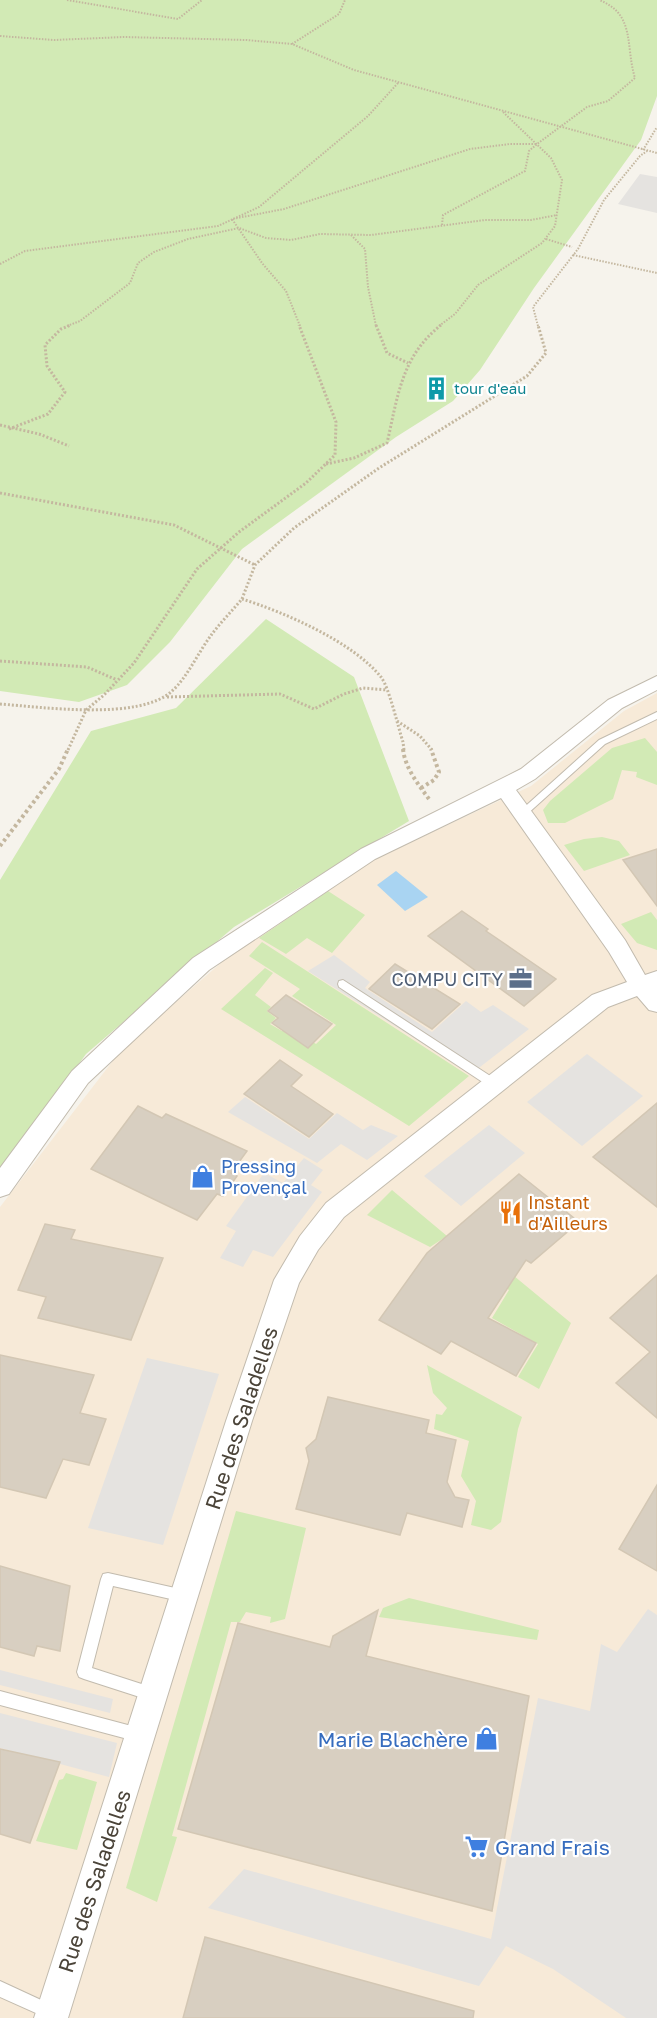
<svg xmlns="http://www.w3.org/2000/svg" width="657" height="2018" font-family="'Golos Text',sans-serif">
<style>
.commercial{fill:#f7ead8}
.green{fill:#d2eab5}
.parking{fill:#e5e3e0}
.water{fill:#a9d4f2}
.building{fill:#d8cfc1;stroke:#d3c7b4;stroke-width:1.5}
.lines{fill:none;stroke-linecap:round;stroke-linejoin:round}
.service-casing{stroke:#c2bbae;stroke-width:2}
.minor-casing{stroke:#c2bbae;stroke-width:2}
.path-far2{stroke:#c4b79f;stroke-width:2;stroke-dasharray:1.5 1.5;stroke-linecap:butt}
.path-far1{stroke:#c4b79f;stroke-width:3;stroke-dasharray:2 2;stroke-linecap:butt}
.path{stroke:#c4b79f;stroke-width:4;stroke-dasharray:3 3;stroke-linecap:butt}
.service{fill:#fff;fill-rule:evenodd}
.minor{fill:#fff;fill-rule:evenodd}
.labels{text-anchor:middle;dominant-baseline:central;stroke-width:4.5;stroke-linejoin:round;paint-order:stroke}
.far-culture-label{font-size:15px;fill:#0d838f;stroke:#fff;text-anchor:start}
.service-label{font-size:18px;fill:#4e5e75;stroke:#fff;text-anchor:end}
.shop-label{font-size:18px;fill:#366cbe;stroke:#fff;text-anchor:start}
.food-label{font-size:18px;fill:#c56008;stroke:#fff;text-anchor:start}
.near-street-label{font-size:21px;fill:#4b4439;stroke:#fff}
.near-shop-label{font-size:21px;fill:#366cbe;stroke:#fff;text-anchor:end}
</style>
<rect width="100%" height="100%" fill="#f6f3ec"/>
<path class="commercial" d="M657,693V2018H0V1207L122,1049L230,955L373,860L531,786L624,711Z"/>
<path class="green" d="M0,0H657V96L641,140L534,288L480,370L453,401L396,437L242,549L170,642L127,685L79,702L0,691Z
M266,619L354,677L409,821L234,927L86,1054L0,1173V880L91,731L176,708Z
M645,738L657,752V785L636,777L637,772L622,770L613,799L565,823H548L543,810L550,801L612,748Z
M602,837L619,841L630,855L584,871L564,845L584,839Z
M328,891L365,915L332,953L307,938L286,954L259,938Z
M651,912L657,920V950L637,943L621,924Z
M262,942L469,1076L409,1126L221,1009L265,968L273,973L255,995L271,1007L267,1011L276,1018L270,1024L282,1031L289,1026L316,1044L336,1025L292,996L300,989L249,956Z
M392,1190L447,1236L430,1247L367,1215Z
M479,1247L571,1323L539,1389L518,1377L538,1344L492,1318L509,1290L493,1281Z
M427,1365L522,1417L518,1429L501,1522L491,1530L471,1525L476,1501L461,1476L469,1441L434,1429L436,1414L442,1415L447,1408L433,1393Z
M236,1511L306,1528L285,1619L270,1623L271,1617L246,1612L240,1622H231L172,1836L177,1837L157,1902L126,1888Z
M409,1598L539,1630L537,1640L379,1617L383,1608Z
M66,1773L97,1782L77,1850L36,1841L59,1780L63,1779Z"/>
<path class="parking" d="M640,174L657,177V213L618,204Z
M334,955L370,982L365,988L432,1032L466,1001L481,1012L493,1005L529,1029L471,1074L308,971Z
M587,1054L643,1096L582,1146L527,1102Z
M245,1097L309,1139L337,1113L363,1130L371,1125L398,1136L367,1160L341,1144L317,1163L228,1112Z
M489,1125L525,1153L461,1206L424,1176Z
M304,1158L323,1170L311,1185L322,1192L273,1257L253,1250L243,1267L220,1258L236,1231L226,1226L264,1173L283,1183Z
M147,1358L219,1374L163,1545L88,1528Z
M648,1609L657,1615V2018H626L553,1969L506,1946L479,1986L208,1908L244,1869L491,1939L538,1698L590,1711L601,1644L617,1652Z
M0,1670L113,1699L110,1713L0,1685Z
M0,1713L117,1743L109,1777L0,1748Z"/>
<path class="water" d="M396,871L428,897L405,911L377,885Z"/>
<path class="building" d="M657,849V906L623,860Z
M462,911L488,929L486,931L556,979L524,1006L428,936Z
M395,964L460,1004L432,1029L369,989Z
M286,995L332,1024L308,1048L272,1023L278,1018L268,1011Z
M280,1060L302,1075L291,1086L333,1114L309,1137L244,1094Z
M657,1103V1207L593,1157Z
M138,1106L162,1118L166,1114L247,1151L231,1173L237,1176L223,1196L217,1194L197,1220L91,1169Z
M519,1174L579,1222L531,1263L526,1260L488,1318L536,1343L516,1376L451,1341L441,1354L379,1320L427,1253Z
M45,1224L75,1230L71,1239L163,1258L131,1340L38,1318L46,1297L18,1290Z
M657,1275V1418L616,1383L650,1352L610,1318Z
M0,1355L94,1375L80,1413L106,1419L89,1465L63,1459L46,1498L0,1487Z
M328,1397L429,1420L426,1433L456,1440L447,1482L455,1497L469,1500L462,1527L407,1513L400,1535L296,1509L309,1461L306,1448L316,1439Z
M657,1485V1571L619,1549Z
M0,1566L70,1586L60,1651L37,1646L34,1656L0,1647Z
M378,1610L366,1656L529,1696L492,1911L178,1829L238,1623L330,1647L333,1636Z
M0,1749L60,1762L30,1843L0,1834Z
M205,1937L474,2011L473,2018H183Z"/>
<g class="lines">
<defs>
<path id="service" d="M657,712V719L605,744L525,816H519L517,814L519,812L599,740Z
M343,980L498,1081L499,1084L498,1087H490L339,987L338,984L339,981Z
M108,1573L184,1590L189,1591L191,1596L189,1601L184,1602L113,1586L92,1668L157,1689L159,1694L157,1699L152,1701L84,1679L79,1677L77,1672L101,1579L103,1574Z
M0,1691L139,1728L144,1730L146,1735L144,1740L139,1742L0,1705Z
M0,1981L54,2006L57,2011L54,2016L47,2018L0,1997Z"/>
<path id="minor" d="M657,676V690L622,708L535,779L516,790L625,940L645,975L657,971V1012L649,1010L637,996L608,1007L344,1217L318,1250L299,1283L252,1421L68,2018H34L226,1421L274,1280L300,1236L326,1203L592,995L627,982L609,952L501,798L375,859L209,970L88,1083L9,1194L0,1197V1168L72,1071L193,958L361,849L521,769L608,700Z"/>
</defs>
<use href="#service" class="service-casing"/>
<use href="#minor" class="minor-casing"/>
<path class="path-far2" d="M67,0L178,19L202,0
M0,36L54,40L124,37L246,40L292,44L354,70L657,153
M292,44L339,14L345,0
M643,150L657,127
M442,225L443,215L525,171L529,151L537,144L587,107L608,101L635,78C625,46 636,14 599,0
M351,235L365,249L368,287L376,326
M546,239L572,247
M573,255L657,273
M0,264L25,251L218,226L259,207L368,116L398,83
M67,326L80,321L130,283L138,263L154,252L188,239L239,228L266,238L291,240L320,234L371,235L485,220H531L557,215
M300,326L286,291L262,263L232,219L284,209L470,149L510,144H537
M439,326L455,314L478,285L542,243L555,226L562,180L551,158L503,112
M538,326L533,307L578,249L604,200L640,156L647,151"/>
<path class="path-far1" d="M376,325L387,353L408,363
M0,425L39,434L69,446
M9,429L48,414L65,392L47,366L45,345L61,329L71,325
M326,464L354,458L387,443C398,396 401,357 441,325
M0,493L174,525L255,565
M242,599L255,565L294,528L379,468L527,376L546,353L538,325
M0,661L87,667L117,680
M167,697L280,694L314,709L344,694L363,688L387,690
M0,704C42,707 140,721 172,691C187,678 199,651 212,634C221,622 232,611 242,599C284,612 353,642 381,677C389,687 398,727 403,742L404,750
M397,721L420,736L432,750
M68,750L86,710L104,695L134,663L197,569L239,532L306,483L335,455L336,422L299,325"/>
<path class="path" d="M403,749C405,768 418,784 429,799
M421,788L434,780L439,772L431,749
M0,846L59,769L68,749"/>
<use href="#service" class="service"/>
<use href="#minor" class="minor"/>
</g>
<defs>
<symbol id="building-bare" viewBox="-9 -9 18 18"><path d="M-4-6H4V6H1V3H-1V6H-4ZM-2.5-4.3h1.7v1.8h-1.7ZM.8-4.3h1.7v1.8H.8ZM-2.5-1h1.7V.8h-1.7ZM.8-1h1.7V.8H.8Z" fill="#0f9aa8" stroke="#fff" stroke-width="2.5" paint-order="stroke"/></symbol>
<symbol id="office-bare" viewBox="-9 -9 18 18"><path d="M-6-3h4V-5.5h4V-3h4V5H-6ZM-1-4.5V-3h2v-1.5ZM-6 0V1H6V0Z" fill="#5c6f8a" stroke="#fff" stroke-width="2.5" paint-order="stroke"/></symbol>
<symbol id="shop-bare" viewBox="-9 -9 18 18"><path d="M-5-2.5h2.3a2.7 3.5 0 0 1 5.4 0H5L5.5 6h-11ZM-1.5-2.5h3a1.5 2.3 0 0 0-3 0Z" fill="#3f7fe0" stroke="#fff" stroke-width="2.5" paint-order="stroke"/></symbol>
<symbol id="restaurant-bare" viewBox="-9 -9 18 18"><path d="M-5-6h1v4h1v-4h1v4h1v-4h1v5L-1.5 .5V6h-2V.5L-5-1ZM5-6V6H3V1.5H1.5Q1.5-4 5-6Z" fill="#e8710a" stroke="#fff" stroke-width="2.5" paint-order="stroke"/></symbol>
<symbol id="supermarket-bare" viewBox="-9 -9 18 18"><path d="M-6-5.5h2.5l.6 2H6L4.5 2H-2.5L-4.4-4H-6ZM-1.5 3.2a1.3 1.3 0 1 0 .1 0ZM3 3.2a1.3 1.3 0 1 0 .1 0Z" fill="#3f7fe0" stroke="#fff" stroke-width="2.5" paint-order="stroke"/></symbol>
</defs>
<g fill-rule="evenodd">
<use href="#building-bare" x="420" y="372" width="33" height="33"/>
<use href="#office-bare" x="504" y="962" width="33" height="33"/>
<use href="#shop-bare" x="186" y="1160" width="33" height="33"/>
<use href="#restaurant-bare" x="494" y="1196" width="33" height="33"/>
<use href="#shop-bare" x="470" y="1722" width="33" height="33"/>
<use href="#supermarket-bare" x="460" y="1830" width="33" height="33"/>
</g>
<g class="labels">
<g class="far-culture-label">
<text x="454" y="388">tour d'eau</text>
</g>
<g class="service-label">
<text x="503" y="979">COMPU CITY</text>
</g>
<g class="shop-label">
<text x="221" y="1166">Pressing<tspan x="221" dy="21">Provençal</tspan></text>
</g>
<g class="food-label">
<text x="528" y="1202">Instant<tspan x="528" dy="21">d'Ailleurs</tspan></text>
</g>
<g class="near-street-label">
<text transform="translate(241 1418) rotate(-72)">Rue des Saladelles</text>
<text transform="translate(94 1881) rotate(-72)">Rue des Saladelles</text>
</g>
<g class="near-shop-label">
<text x="468" y="1739">Marie Blachère</text>
<text x="495" y="1847" text-anchor="start">Grand Frais</text>
</g>
</g>
</svg>
